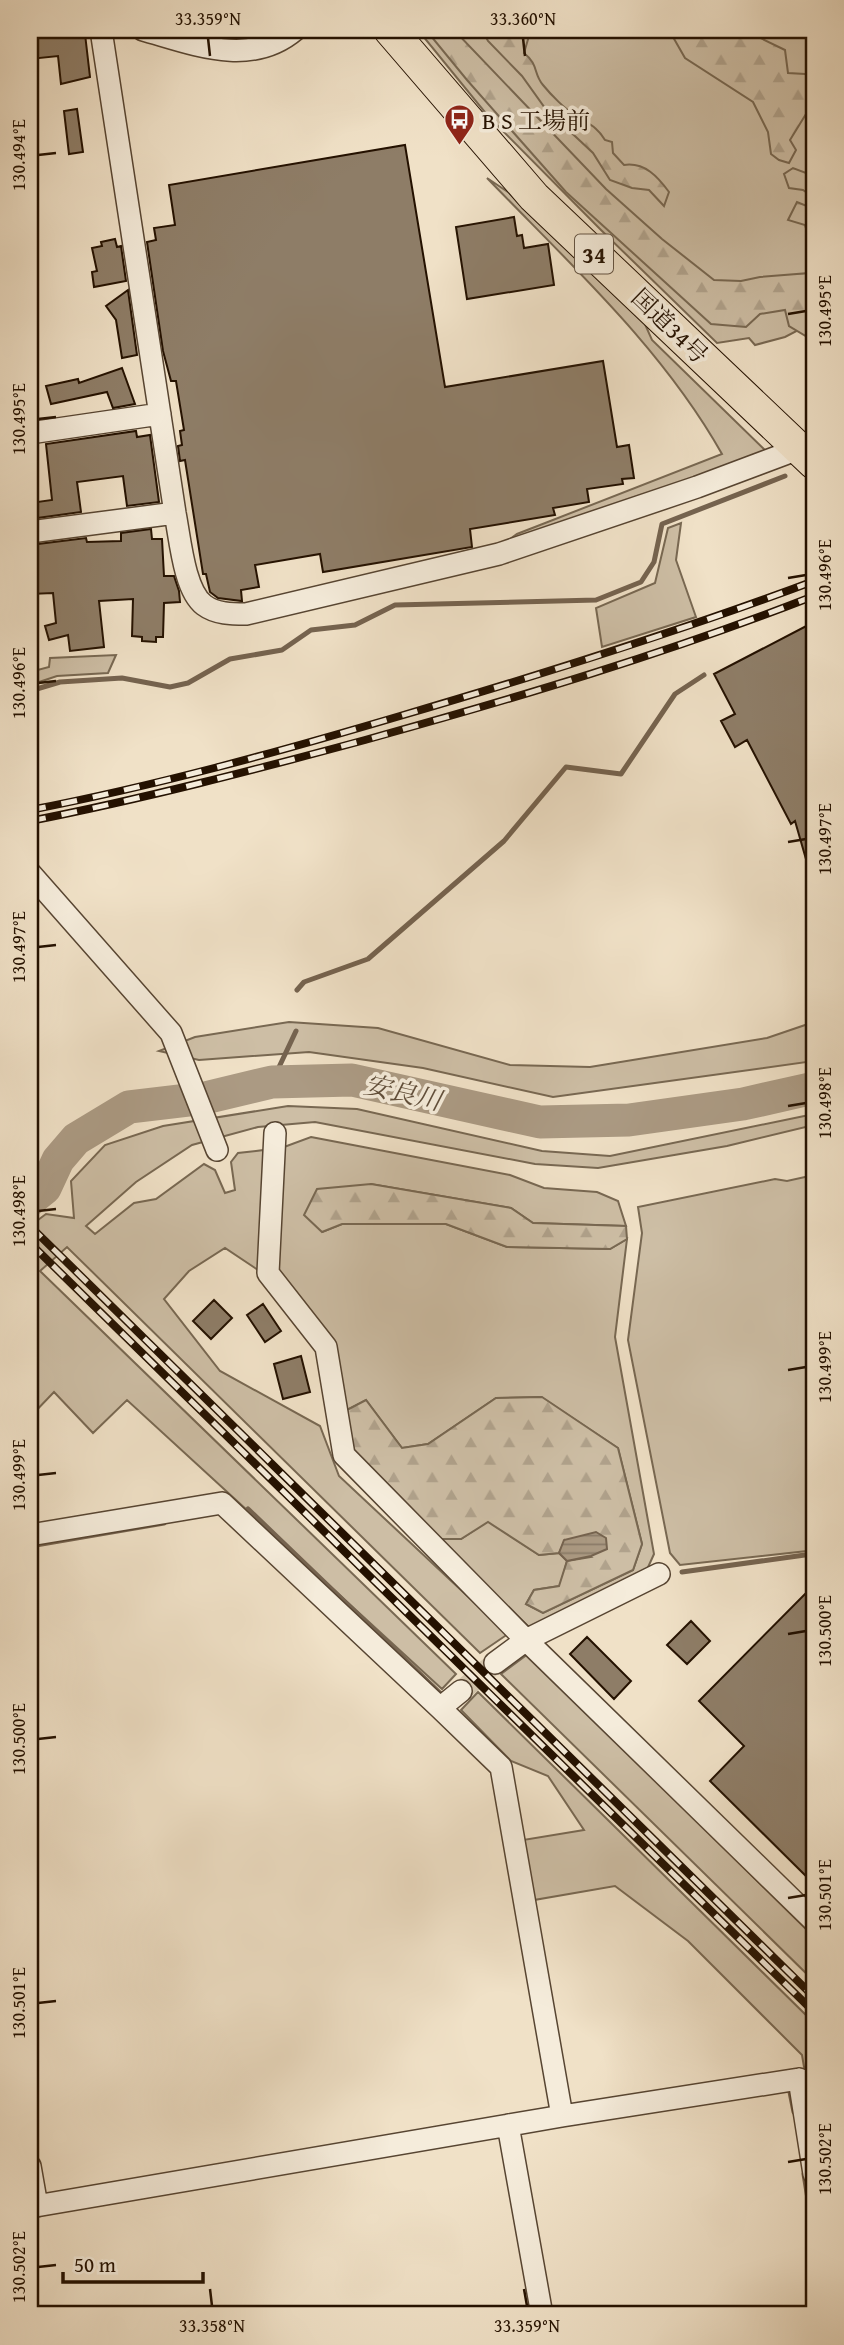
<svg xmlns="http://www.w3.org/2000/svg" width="844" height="2345" font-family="'Gentium Book Plus','Noto Serif JP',serif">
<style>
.grass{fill:#cdbea5;stroke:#786852;stroke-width:2}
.forest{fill:url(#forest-firs);stroke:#786852;stroke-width:2}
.water{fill:url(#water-rules);stroke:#75634f;stroke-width:2}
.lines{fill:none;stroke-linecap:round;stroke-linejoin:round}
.stream{stroke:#75634f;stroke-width:5}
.river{stroke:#ab9a83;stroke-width:33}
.building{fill:#8e7d67;stroke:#241100;stroke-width:2}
.minor-tunnel{stroke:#d1c2a9;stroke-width:21;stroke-dasharray:21 10;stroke-linecap:butt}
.minor-casing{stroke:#574532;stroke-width:24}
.highway-casing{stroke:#241100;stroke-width:34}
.minor{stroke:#f5ecdb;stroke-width:21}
.highway{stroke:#f0e1c7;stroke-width:32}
.rail-casing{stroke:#241100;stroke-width:8}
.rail{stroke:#f5ecdb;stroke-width:5;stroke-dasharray:16;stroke-linecap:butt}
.ticks{fill:none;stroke:#241100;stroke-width:2.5}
.labels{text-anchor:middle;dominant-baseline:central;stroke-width:7;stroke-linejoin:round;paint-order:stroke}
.shield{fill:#f5ecdb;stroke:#635342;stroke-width:2}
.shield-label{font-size:23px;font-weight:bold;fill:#241100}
.poi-label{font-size:24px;fill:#241100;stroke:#f5ecdb;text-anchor:start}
.street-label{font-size:24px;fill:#241100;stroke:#f5ecdb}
.water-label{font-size:26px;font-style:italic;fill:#614f3b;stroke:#f5ecdb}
.neatline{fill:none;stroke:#241100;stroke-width:2.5}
.ticks-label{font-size:18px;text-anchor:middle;fill:#241100}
</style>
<defs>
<pattern id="forest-firs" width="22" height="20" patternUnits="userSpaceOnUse" patternTransform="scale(1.75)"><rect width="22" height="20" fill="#cdbea5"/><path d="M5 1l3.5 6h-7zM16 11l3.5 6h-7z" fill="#b0a28c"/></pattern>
<pattern id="water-rules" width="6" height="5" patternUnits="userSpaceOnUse" patternTransform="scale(1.75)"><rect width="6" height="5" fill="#ab9a83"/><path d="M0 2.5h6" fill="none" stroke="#8b7c69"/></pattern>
</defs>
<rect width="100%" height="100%" fill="#f0e1c7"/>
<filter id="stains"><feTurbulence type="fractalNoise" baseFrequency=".00286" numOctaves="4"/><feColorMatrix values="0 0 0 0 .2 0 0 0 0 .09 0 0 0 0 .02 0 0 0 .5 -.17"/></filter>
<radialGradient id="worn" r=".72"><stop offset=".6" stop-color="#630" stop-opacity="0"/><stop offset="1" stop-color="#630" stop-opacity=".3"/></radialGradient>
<path class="grass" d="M418,30H814V322L785,337L755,345L749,338L717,343L601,230L488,116Z
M487,178L520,200L644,322L652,340L769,454L495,550L517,534L722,454C663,349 571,265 487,178Z
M681,523L676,560L696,617L602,647L596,608L655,583L668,528Z
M116,655L108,673L57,676L30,685V672L49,667L50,658Z
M289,1022L378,1028L510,1065L590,1067L767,1038L814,1022V1061L553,1097L423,1068L309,1052L199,1060L159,1051L195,1037Z
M288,1106L357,1109L542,1151L610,1156L814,1114V1125L727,1146L598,1168L535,1164L315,1122L258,1127L192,1145L136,1182L86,1226L95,1234L134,1203L156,1199L204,1164L215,1170L225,1193L235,1190L231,1162L238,1153L264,1150L261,1272L225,1248L189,1271L164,1299L220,1371L320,1426L339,1476L508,1634L480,1653L67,1247L40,1271L456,1674L442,1689L127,1400L93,1433L54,1392L30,1417V1226L46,1214L74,1218L71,1181L105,1145L163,1126Z
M311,1137L510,1175L544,1188L597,1192L618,1201L626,1226L533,1223L511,1208L371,1184L322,1232L342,1224H446L507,1247L610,1249L627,1239L615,1337L654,1554L645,1574L532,1630L436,1539H461L488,1521L539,1555L559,1553L567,1561L560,1586L534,1590L526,1604L543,1613L633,1570L642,1544L618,1448L541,1397L496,1398L428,1444L402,1448L366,1400L345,1411L334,1342L272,1269L284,1147Z
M814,1175V1542L807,1551L680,1565L670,1553L628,1340L642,1233L638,1207L775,1179L787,1181Z
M528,1654L814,1937V1981L501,1674Z
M478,1692L814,2023V2071L804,2067L802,2055L688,1941L615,1886L534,1900L523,1840L584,1830L548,1776L511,1761L461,1710Z"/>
<path class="forest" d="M426,30H454L606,189L662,239L714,280L741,281L760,277L809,273L812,248L805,225L788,220L797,202L809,207L813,197L803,190L789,188L784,174L793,168L814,176V341L789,326L785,310L760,314L746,327L711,324L566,192L467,80Z
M482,30H520L529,36L524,53C539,65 533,73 543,85C551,95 565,109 576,116C588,124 597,126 605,140L612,142L613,153L624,165C645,162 658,177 669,192L664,206L649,190L632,188L610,180L593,153L545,108L522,76L488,41Z
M669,30H744L785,50L788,73L805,74L814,82V101L790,140L796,150L789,163L779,160L771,154L768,132L753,102L685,58Z
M371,1184L511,1208L533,1223L626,1226L627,1239L610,1249L507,1247L446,1224H342L322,1232L304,1215L317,1189Z
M542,1397L618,1448L642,1544L633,1570L543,1613L526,1604L534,1590L559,1586L567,1561L591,1557L565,1540L559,1553L539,1555L488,1522L461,1539H436L351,1449L345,1411L366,1400L402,1448L428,1444L496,1398Z"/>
<path class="water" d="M596,1532L606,1538L607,1549L591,1556L567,1561L559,1553L564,1540Z"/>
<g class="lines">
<path class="stream" d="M30,691L60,682L122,678L170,687L188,683L230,659L282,650L311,630L355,625L395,605L596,600L641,582L654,562L662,524L785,476
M297,990L304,982L368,959L504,841L566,767L621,774L675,694L704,675
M272,1082L296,1031
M248,1509L443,1696L446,1695
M30,1546L164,1523
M682,1572L812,1554L814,1552
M787,2087H789L794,2112
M804,2174L814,2236"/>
<path class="river" d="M30,1200L45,1188L58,1160L76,1139L129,1107L205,1098L272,1082L352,1080L540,1122L629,1120L743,1104L814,1088"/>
</g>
<path class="building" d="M30,30H46V35H51V37L85,34L90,77L61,84L58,56L30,59Z
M77,109L83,152L69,154L64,111Z
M405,145L445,387L603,361L617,447L629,445L634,478L622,479L623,484L587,489L589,502L553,508L555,515L470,529L472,547L323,572L320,554L255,565L259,587L241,590L242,601L218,598L210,592L206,574H203L185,460L180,461L178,446L182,445L180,431L184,430L176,381H171L163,351L147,242L156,240L154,228L175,225L169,185Z
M514,217L517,236L522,235L524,248L548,244L554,285L467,299L456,227Z
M115,239L117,247L121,246L126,281L94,287L92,272L97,271L92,248L102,246L101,242Z
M128,290L137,355L122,358L116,320L106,306Z
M122,368L135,404L113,408L107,392L51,404L46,386L78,379L79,383Z
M136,431L137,437L150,435L159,502L127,506L123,476L77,482L81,512L30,519V503L52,500L46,444Z
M151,529L152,539H162L164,576H174L179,591L180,602L164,603L163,637H156V642L142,641V637L132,636L133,599L99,601L104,647L70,651L68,635L49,640L45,626L56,623L53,593L30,594V545L86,538L87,542L121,541V533Z
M814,622V872L810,873L795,821L791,824L747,740L735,747L721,721L735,714L714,674Z
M214,1300L232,1318L211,1339L193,1321Z
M263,1304L281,1331L265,1342L247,1315Z
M301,1356L310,1392L283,1399L274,1364Z
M814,1585V1884L710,1781L744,1746L699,1701Z
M691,1621L710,1641L687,1664L667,1645Z
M587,1637L631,1681L614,1699L570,1654Z"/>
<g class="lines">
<path class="minor-tunnel" d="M461,1691L495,1663"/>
<defs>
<path id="minor" d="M101,30L175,513C180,538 184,590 204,605C216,614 232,614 246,614L499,554L697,487L809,445
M143,30C193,44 250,68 295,30
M30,433L160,414
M30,532L175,513
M30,873L171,1033L217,1150
M275,1133L268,1273L326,1347L344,1455L526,1640L814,1921
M30,1535L222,1503L440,1708L501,1767L562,2116
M495,1663L526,1640L659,1574
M440,1708L461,1691
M799,2079L814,2174
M508,2125L542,2315
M30,2166L37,2206
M30,2207L562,2116L799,2079L814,2085"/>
<path id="highway" d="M390,30L534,197L814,463"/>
</defs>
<use href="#minor" class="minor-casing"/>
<use href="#highway" class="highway-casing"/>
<use href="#minor" class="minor"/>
<use href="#highway" class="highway"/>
<defs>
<path id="rail" d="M30,810C155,786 278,752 400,716C540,675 678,632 814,581
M30,821C143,799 254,770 365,740C516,698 668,653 814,596
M30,1226L814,1997
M30,1243L814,2012"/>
</defs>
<use href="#rail" class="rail-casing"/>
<use href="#rail" class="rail"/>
</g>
<path class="ticks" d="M208,38L210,56M523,38L525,56M38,155L56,153M788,314L806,311M38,419L56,417M788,578L806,575M38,683L56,681M788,842L806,839M38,947L56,945M788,1106L806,1103M38,1211L56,1209M788,1370L806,1367M38,1475L56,1473M788,1634L806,1631M38,1739L56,1737M788,1898L806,1895M38,2003L56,2001M788,2162L806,2159M38,2267L56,2265M210,2289L212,2306M524,2289L527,2306"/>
<defs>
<symbol id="bus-pin" viewBox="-11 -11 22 30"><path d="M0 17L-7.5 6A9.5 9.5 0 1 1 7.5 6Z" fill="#8f2418" stroke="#f5ecdb"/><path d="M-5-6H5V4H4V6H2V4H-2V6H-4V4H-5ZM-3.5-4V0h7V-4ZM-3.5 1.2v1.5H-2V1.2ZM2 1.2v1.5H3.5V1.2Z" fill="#fff"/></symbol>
</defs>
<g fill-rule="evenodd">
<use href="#bus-pin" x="442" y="102" width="35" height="47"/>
</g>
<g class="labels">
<rect class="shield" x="575" y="234.5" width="38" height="39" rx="5"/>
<g class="shield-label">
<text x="594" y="254">34</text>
</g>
<g class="poi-label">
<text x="482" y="120">B S 工場前</text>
</g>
<g class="street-label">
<text transform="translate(670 326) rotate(44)">国道34号</text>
</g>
<g class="water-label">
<text transform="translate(403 1092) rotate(13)">安良川</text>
</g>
</g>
<rect width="844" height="2345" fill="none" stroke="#f0e1c7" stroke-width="77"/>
<path d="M63 2272v10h140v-10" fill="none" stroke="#241100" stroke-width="3.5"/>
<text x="74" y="2272" font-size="21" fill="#241100" stroke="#f5ecdb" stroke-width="5" paint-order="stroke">50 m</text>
<rect x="38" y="38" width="768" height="2268" class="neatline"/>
<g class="ticks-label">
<text x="208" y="25">33.359°N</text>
<text x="523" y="25">33.360°N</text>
<text transform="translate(19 155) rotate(-90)" y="6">130.494°E</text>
<text transform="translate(825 311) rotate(-90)" y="6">130.495°E</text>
<text transform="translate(19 419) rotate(-90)" y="6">130.495°E</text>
<text transform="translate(825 575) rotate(-90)" y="6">130.496°E</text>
<text transform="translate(19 683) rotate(-90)" y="6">130.496°E</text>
<text transform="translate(825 839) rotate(-90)" y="6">130.497°E</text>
<text transform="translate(19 947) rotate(-90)" y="6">130.497°E</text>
<text transform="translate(825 1103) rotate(-90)" y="6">130.498°E</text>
<text transform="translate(19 1211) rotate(-90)" y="6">130.498°E</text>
<text transform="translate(825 1367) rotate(-90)" y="6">130.499°E</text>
<text transform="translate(19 1475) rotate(-90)" y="6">130.499°E</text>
<text transform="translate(825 1631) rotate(-90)" y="6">130.500°E</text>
<text transform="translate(19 1739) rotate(-90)" y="6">130.500°E</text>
<text transform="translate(825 1895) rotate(-90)" y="6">130.501°E</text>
<text transform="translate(19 2003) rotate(-90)" y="6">130.501°E</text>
<text transform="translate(825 2159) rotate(-90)" y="6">130.502°E</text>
<text transform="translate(19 2267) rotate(-90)" y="6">130.502°E</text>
<text x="212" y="2332">33.358°N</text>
<text x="527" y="2332">33.359°N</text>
</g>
<rect width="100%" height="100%" filter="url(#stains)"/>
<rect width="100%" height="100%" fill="url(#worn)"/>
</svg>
